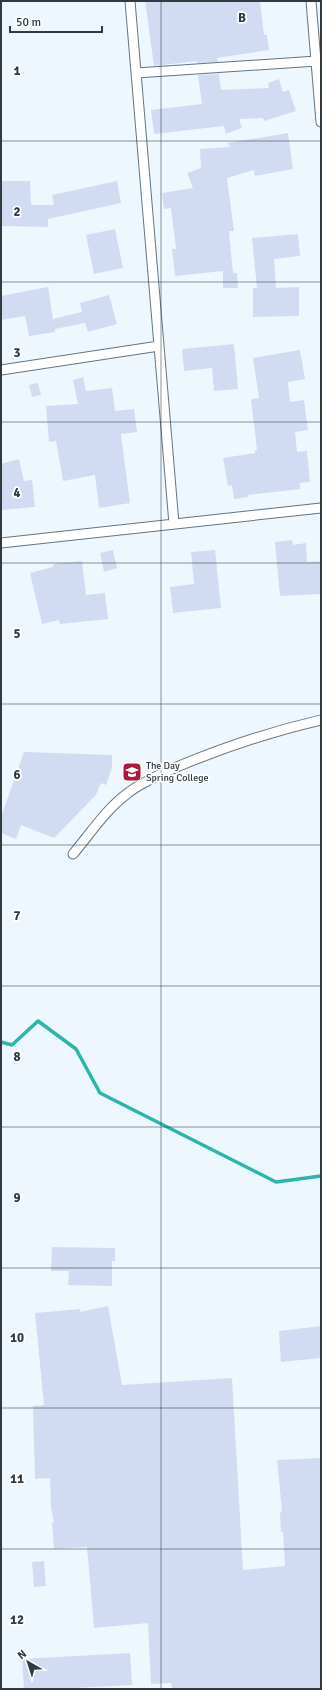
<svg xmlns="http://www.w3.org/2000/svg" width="322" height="1690" font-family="Signika,sans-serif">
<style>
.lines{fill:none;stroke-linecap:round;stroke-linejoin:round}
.stream{stroke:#29b7a9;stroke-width:3.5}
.building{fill:#d1dcf2}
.minor-casing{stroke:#617584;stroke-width:11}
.minor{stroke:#fff;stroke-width:9}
.grid{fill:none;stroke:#303a40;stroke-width:1;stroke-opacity:0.55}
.labels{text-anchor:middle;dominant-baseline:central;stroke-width:3.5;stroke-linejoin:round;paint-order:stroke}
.poi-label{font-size:10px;fill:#303a40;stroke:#fff;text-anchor:start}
.grid-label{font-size:13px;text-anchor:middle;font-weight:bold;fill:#303a40;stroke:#fff;stroke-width:3.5;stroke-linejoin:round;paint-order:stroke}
</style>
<rect width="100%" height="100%" fill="#eef7fe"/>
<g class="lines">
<path class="stream" d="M1,1042L12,1045L38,1021L76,1049L100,1093L276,1182L321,1176"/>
</g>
<path class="building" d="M145,1H260L264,35H267L269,50L217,58L218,62L197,63V61L154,66Z
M219,74L221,90L269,88L268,83L279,79L283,92L289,90L296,111L264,121L263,118L239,119L242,128L226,134L224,126L154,134L151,110L202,104L198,75Z
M288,133L293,169L255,176L254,170L227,178L234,231H229L233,273H237L238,288H223V271L175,276L172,249H176L171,208L164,209L162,193L193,188L187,173L201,168L200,149L230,147L228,143Z
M1,181H30L31,205H54L52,195L117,181L121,203L48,219V227L1,226Z
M115,229L123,268L94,274L86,235Z
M298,234L300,256L274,259L276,288L299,287V316L253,317V288H257L252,238Z
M48,287L53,319L82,312L80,303L109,295L117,324L88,332L85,323L55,329V332L29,336L25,316L1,320V296Z
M234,344L238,389L214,391L212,368L184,371L182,349Z
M300,350L305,379L288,382L290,402L304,400L308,430L295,432L297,452L307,451L310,482L300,483V489L248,495V497L234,499L232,485L228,486L223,458L255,453V450H257L251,399L259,398L253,358Z
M83,377L86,391L112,388L115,411L134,409L137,432L121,434L130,503L99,508L95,475L63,481L56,441L49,442L46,406L78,404L73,380Z
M38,383L41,395L32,397L29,385Z
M19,459L24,481L32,480L35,507L1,510V464Z
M292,540L293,545L306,543L307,562L320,561L321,594L280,596L275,542Z
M113,550L117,568L104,572L100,553Z
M215,550L221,608L173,613L170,587L194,584L191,552Z
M82,561L86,595L105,593L108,619L60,624L59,620L42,624L30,573L53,567V564Z
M24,752L112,755V768L106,785L101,783L96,795L54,838L21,825L16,839L1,833V817Z
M52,1247L115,1248V1261H112V1286L68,1285L69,1271H51Z
M108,1306L122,1385L232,1378L243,1570L285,1566L283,1532H281L280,1512L282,1511L277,1460L321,1458V1688L172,1689L171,1683L151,1684L148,1623L94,1628L87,1547L54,1549L52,1523H54L51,1508L50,1478L35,1479L33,1406L44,1405L35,1313L80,1309V1312Z
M321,1326V1358L281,1362L279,1331Z
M44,1561L46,1586L34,1587L32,1562Z
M130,1653L132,1685L55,1689H24L22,1659Z"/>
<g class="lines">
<defs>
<path id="minor" d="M130,1L174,524
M311,1L321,122
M136,73L317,61
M1,370L159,346
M1,543L321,508
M73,854C90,834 106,809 128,793C143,781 162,774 179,766C225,747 273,731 321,720"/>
</defs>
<use href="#minor" class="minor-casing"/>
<use href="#minor" class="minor"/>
</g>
<path class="grid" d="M161,1V1689M1,141H321M1,282H321M1,422H321M1,563H321M1,704H321M1,845H321M1,986H321M1,1127H321M1,1268H321M1,1408H321M1,1549H321"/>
<defs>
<symbol id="school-square" viewBox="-11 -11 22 22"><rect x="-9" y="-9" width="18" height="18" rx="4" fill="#ad183f" stroke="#fff"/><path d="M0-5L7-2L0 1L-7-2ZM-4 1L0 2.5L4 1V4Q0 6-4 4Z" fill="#fff"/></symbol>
</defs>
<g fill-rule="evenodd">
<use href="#school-square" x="121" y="761" width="22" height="22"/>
</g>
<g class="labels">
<g class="poi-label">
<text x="146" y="766">The Day<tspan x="146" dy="12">Spring College</tspan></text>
</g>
</g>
<g class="grid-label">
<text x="242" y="22">B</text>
<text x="17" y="75">1</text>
<text x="17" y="216">2</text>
<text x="17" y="357">3</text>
<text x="17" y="497">4</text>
<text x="17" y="638">5</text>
<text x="17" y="779">6</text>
<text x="17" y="920">7</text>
<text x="17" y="1061">8</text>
<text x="17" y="1202">9</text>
<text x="17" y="1342">10</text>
<text x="17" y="1483">11</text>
<text x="17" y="1624">12</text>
</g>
<rect width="322" height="1690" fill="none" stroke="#303a40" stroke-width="4"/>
<g transform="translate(28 1662) rotate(321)" stroke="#ffffff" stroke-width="3" paint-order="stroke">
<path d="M0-3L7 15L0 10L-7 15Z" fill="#303a40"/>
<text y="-6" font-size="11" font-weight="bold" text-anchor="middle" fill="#303a40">N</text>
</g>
<path d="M10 26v6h92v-6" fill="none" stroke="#303a40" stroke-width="2"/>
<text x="16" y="26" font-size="12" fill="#303a40" stroke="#ffffff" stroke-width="3" paint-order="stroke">50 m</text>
</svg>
